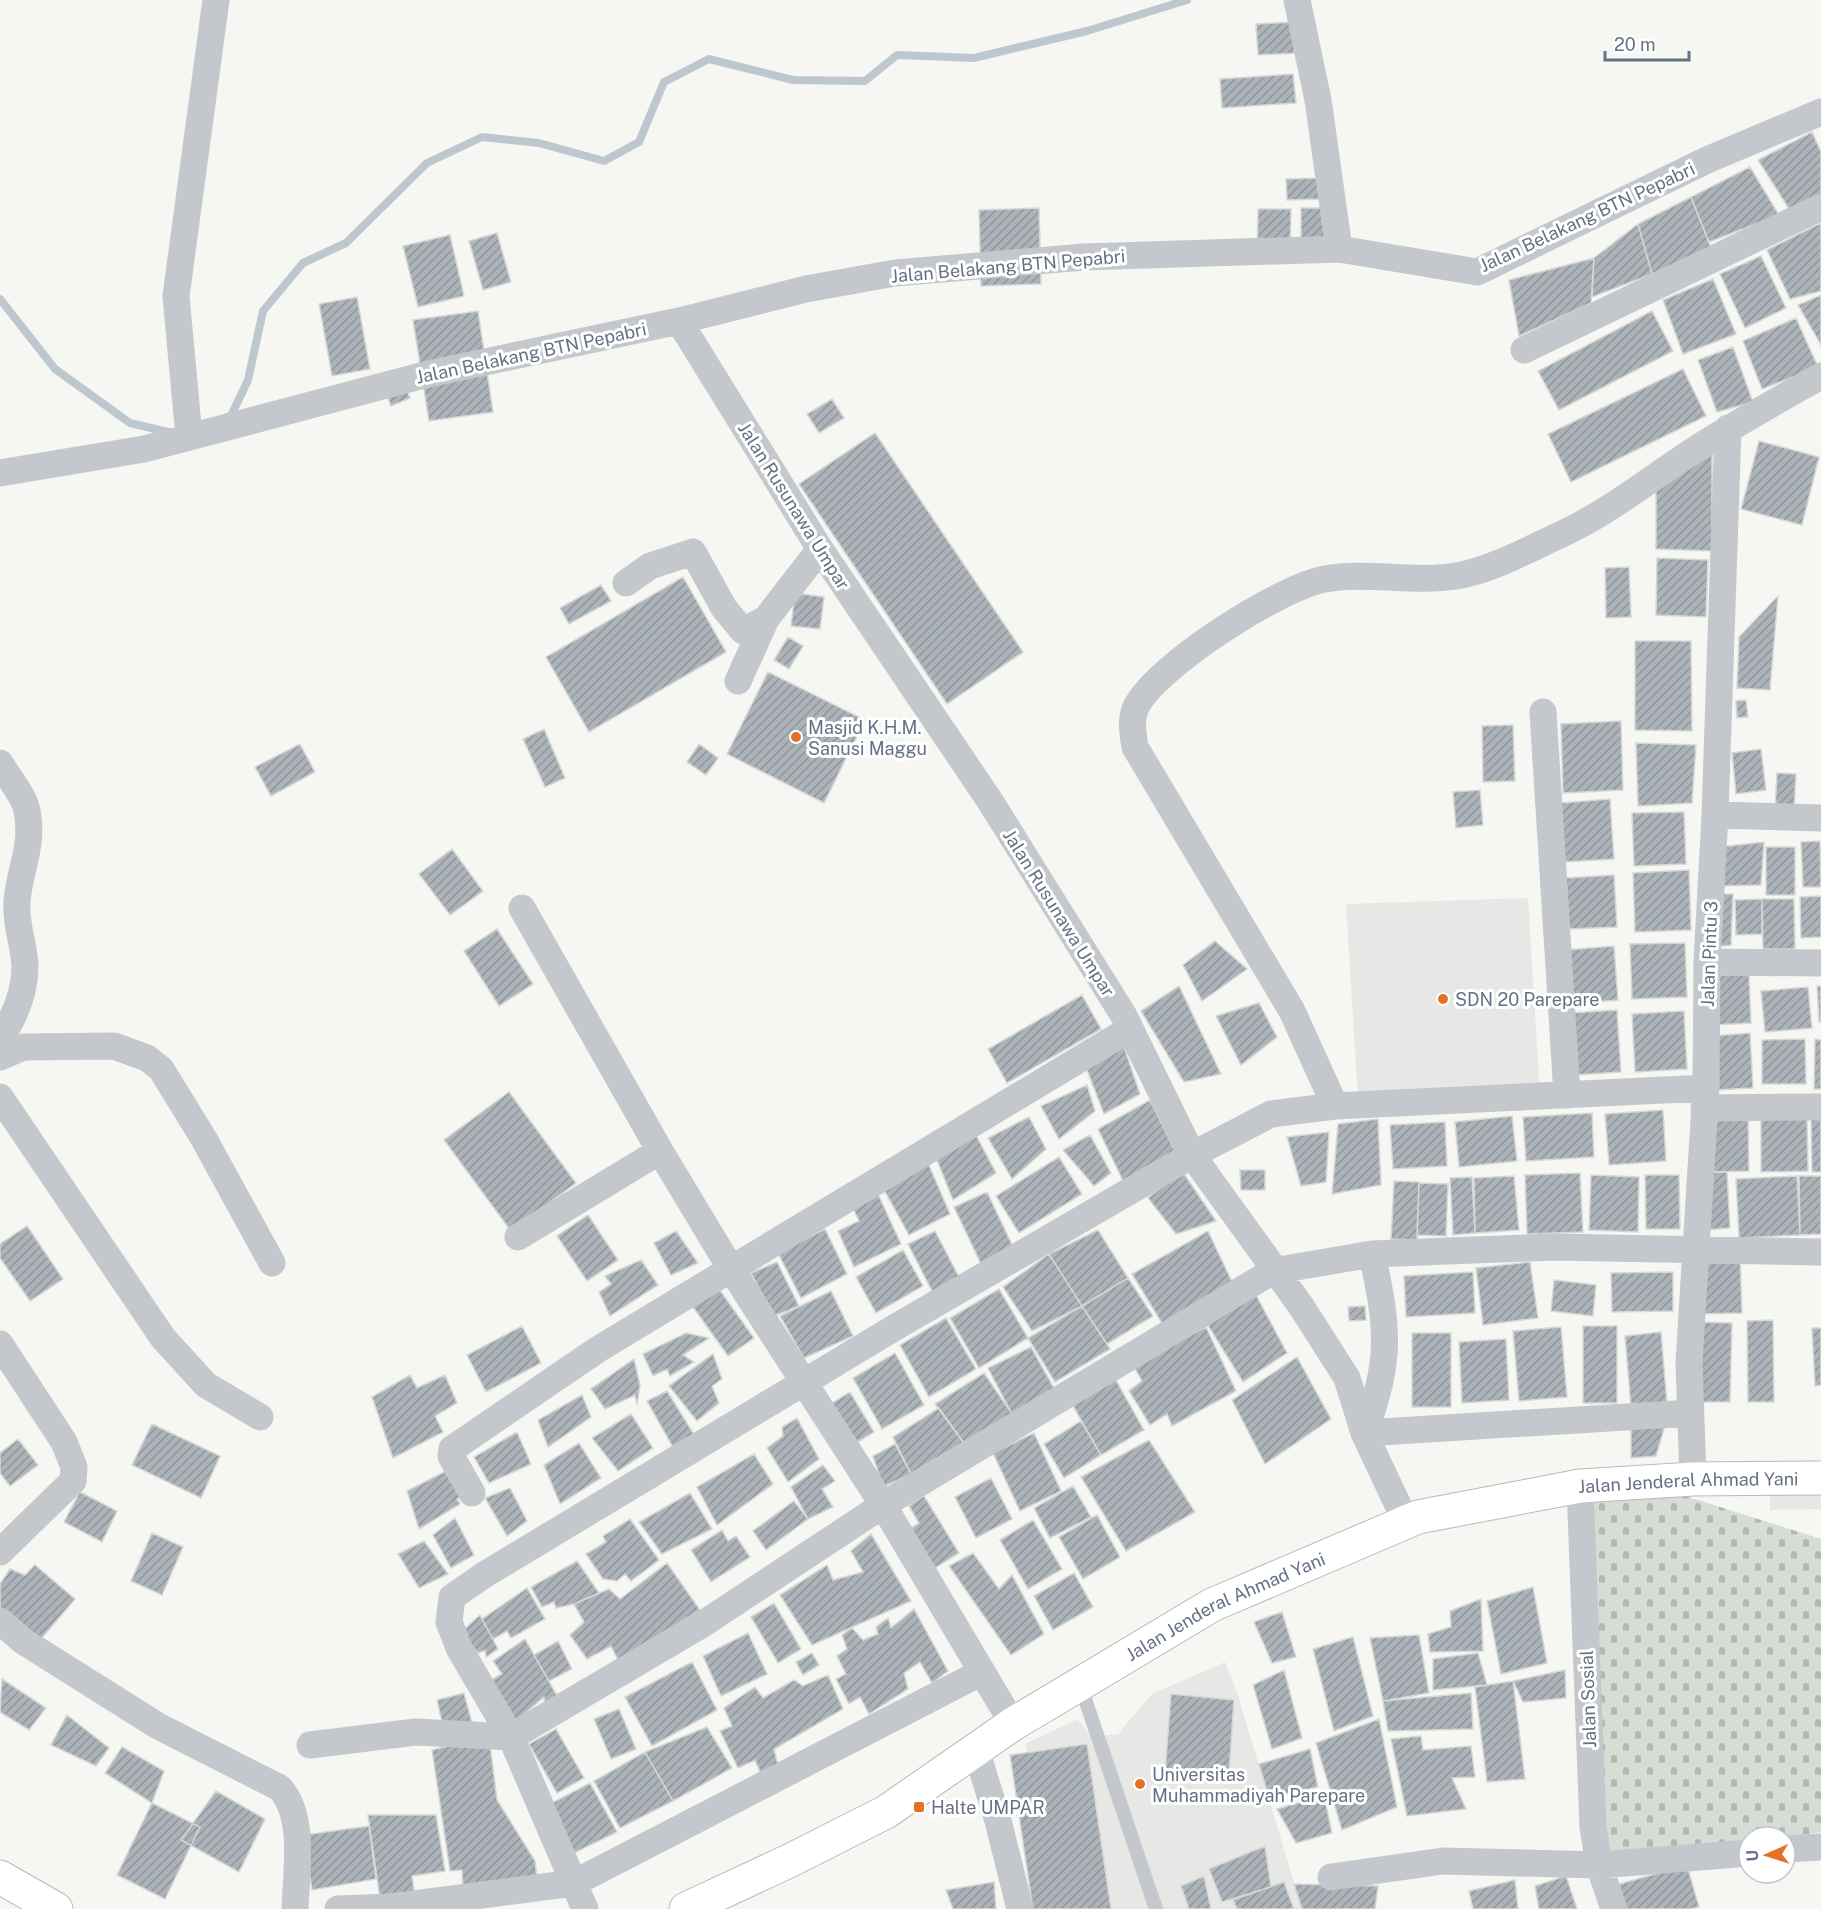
<svg xmlns="http://www.w3.org/2000/svg" width="1821" height="1909" font-family="'Public Sans',sans-serif">
<style>
.built{fill:#e7e7e6}
.cemetery{fill:url(#cemetery-stones)}
.lines{fill:none;stroke-linecap:round;stroke-linejoin:round}
.stream{stroke:#bfc7ce;stroke-width:8}
.building{fill:url(#building-hatch);stroke:#d7d8d6;stroke-width:1.5}
.trunk-casing{stroke:#b7b9bd;stroke-width:35}
.service{stroke:#c4c7cb;stroke-width:14}
.minor{stroke:#c4c7cb;stroke-width:27}
.trunk{stroke:#fff;stroke-width:33}
.poi-dot{fill:#e37227;stroke:#fff;stroke-width:2}
.labels{text-anchor:middle;dominant-baseline:central;stroke-width:6;stroke-linejoin:round;paint-order:stroke}
.street-label{font-size:18px;fill:#657184;stroke:#fff}
.poi-label{font-size:18px;fill:#657184;stroke:#fff;text-anchor:start}
</style>
<defs>
<pattern id="cemetery-stones" width="16" height="16" patternUnits="userSpaceOnUse" patternTransform="scale(1.5)"><rect width="16" height="16" fill="#d6ddd4"/><path d="M2 7V4a2 2 0 0 1 4 0v3zM10 15v-3a2 2 0 0 1 4 0v3z" fill="#b1b8b2"/></pattern>
<pattern id="building-hatch" width="6" height="6" patternUnits="userSpaceOnUse" patternTransform="scale(1.5)"><rect width="6" height="6" fill="#acb3b9"/><path d="M-1 1l2-2M0 6l6-6M5 7l2-2" fill="none" stroke="#90969c"/></pattern>
</defs>
<rect width="100%" height="100%" fill="#f6f6f3"/>
<path class="built" d="M1528,898L1540,1094L1358,1099L1346,904Z
M1821,1492V1509L1770,1510V1493Z
M1225,1662L1237,1692L1302,1909H1040L1031,1762L1025,1744L1078,1719L1091,1737L1118,1734L1152,1694Z"/>
<path class="cemetery" d="M1679,1494L1821,1539V1832L1785,1838L1749,1837V1843L1602,1853L1588,1497Z"/>
<g class="lines">
<path class="stream" d="M0,299L55,369L130,423L172,433
M227,417L231,416L248,380L263,311L303,263L346,243L427,163L482,137L539,143L604,161L639,142L664,82L709,59L793,80L865,81L897,55L974,58L1087,31L1187,0"/>
</g>
<path class="building" d="M1298,22L1300,53L1258,55L1256,24Z
M1293,74L1296,103L1222,108L1220,79Z
M1812,132L1821,152V197L1791,212L1758,160Z
M1750,167L1779,215L1709,242L1691,197Z
M1319,178L1320,199L1287,200L1286,179Z
M1691,197L1711,248L1652,274L1638,224Z
M1039,208L1041,284L981,286L979,210Z
M1301,208H1326L1327,257L1301,258Z
M1258,209H1291L1290,257H1257Z
M1821,223V291L1790,299L1767,250Z
M1638,224L1652,274L1592,297L1594,258Z
M497,233L511,282L483,290L469,241Z
M450,235L464,296L418,307L403,246Z
M1761,256L1786,308L1745,328L1720,274Z
M1594,258L1591,303L1519,336L1509,280Z
M1713,279L1736,334L1683,354L1663,300Z
M1821,295V345L1798,305Z
M357,297L370,369L332,376L319,304Z
M478,311L493,412L429,421L413,320Z
M1652,311L1673,351L1559,410L1538,371Z
M1796,318L1818,367L1762,389L1743,341Z
M1733,347L1753,402L1717,412L1698,360Z
M1683,369L1706,416L1571,482L1548,434Z
M399,370L410,398L391,406L380,377Z
M832,399L844,418L819,433L807,414Z
M875,433L1023,652L947,704L799,484Z
M1759,441L1819,457L1802,525L1741,509Z
M1712,445V551L1656,549V479Z
M1657,558L1708,560L1706,617L1656,615Z
M1629,567L1631,617L1606,618L1605,568Z
M683,577L726,652L589,732L546,657Z
M601,585L611,601L569,624L560,608Z
M795,593L824,597L820,629L791,626Z
M1778,596L1770,690L1737,688L1739,637Z
M788,637L803,646L789,669L774,660Z
M1635,641H1691L1692,731L1635,730Z
M768,672L865,720L824,803L727,754Z
M1746,700L1748,717L1737,718L1736,701Z
M1621,721L1623,790L1563,793L1561,724Z
M1513,725L1515,781L1483,782L1482,726Z
M544,729L565,778L545,787L523,739Z
M1636,743L1696,745L1692,803L1638,806Z
M300,744L315,772L271,796L255,767Z
M699,744L718,758L706,775L687,762Z
M1761,749L1766,790L1736,794L1732,753Z
M1777,773L1796,774L1794,810L1775,809Z
M1480,790L1483,825L1456,828L1453,792Z
M1610,799L1614,859L1565,862L1561,803Z
M1684,812L1686,864L1634,866L1632,813Z
M1820,841L1821,887H1803L1801,842Z
M1764,842L1761,885L1720,886L1719,847Z
M1766,847H1795V895H1766Z
M452,849L483,891L450,915L419,874Z
M1689,870L1691,930L1635,932L1633,873Z
M1614,875L1617,927L1569,929L1566,878Z
M1714,894H1733L1731,945L1714,947Z
M1821,896V937L1801,938L1800,897Z
M1762,899V934L1736,935L1735,900Z
M1762,899H1794L1795,949H1763Z
M497,929L533,984L499,1006L464,951Z
M1215,941L1247,969L1202,1001L1183,965Z
M1685,943L1687,997L1632,999L1630,944Z
M1614,946L1618,1000L1569,1004L1565,950Z
M1749,974L1751,1023L1714,1025L1711,976Z
M1179,986L1221,1074L1184,1082L1141,1011Z
M1817,986H1821V1022H1819Z
M1808,987L1812,1028L1765,1032L1761,991Z
M1082,995L1101,1029L1007,1083L988,1049Z
M1259,1003L1277,1037L1241,1065L1216,1016Z
M1617,1010L1621,1072L1575,1075L1570,1013Z
M1684,1011L1687,1069L1635,1072L1632,1014Z
M1750,1033L1753,1088L1714,1090L1711,1036Z
M1805,1039L1806,1084H1762V1040Z
M1815,1039L1821,1040V1089H1814Z
M1123,1044L1140,1094L1104,1114L1087,1070Z
M1087,1085L1095,1111L1059,1139L1041,1106Z
M509,1092L576,1183L511,1231L444,1140Z
M1150,1100L1176,1153L1126,1187L1098,1129Z
M1663,1110L1666,1161L1609,1165L1605,1114Z
M1592,1113L1594,1157L1526,1161L1523,1117Z
M1748,1113L1749,1171L1708,1172L1707,1114Z
M1512,1116L1517,1161L1459,1167L1455,1122Z
M1821,1116V1172H1812L1811,1117Z
M1029,1117L1046,1149L1012,1179L988,1138Z
M1807,1118L1808,1171L1761,1172V1119Z
M1378,1119L1381,1185L1332,1194L1338,1124Z
M1445,1122L1447,1166L1393,1169L1390,1125Z
M1329,1132L1326,1182L1301,1186L1287,1137Z
M976,1135L996,1173L953,1200L935,1155Z
M1090,1135L1111,1173L1094,1186L1063,1150Z
M1059,1157L1082,1194L1019,1233L996,1196Z
M928,1163L950,1214L909,1235L882,1186Z
M1240,1170H1265V1190H1241Z
M1182,1171L1216,1221L1176,1234L1148,1198Z
M1727,1172L1730,1228L1705,1230L1702,1173Z
M1580,1173L1583,1232L1527,1234L1525,1175Z
M1591,1175L1639,1177L1638,1232L1589,1230Z
M1645,1175H1679L1680,1229H1646Z
M1514,1176L1519,1230L1475,1233L1474,1178Z
M1797,1176L1800,1235L1739,1238L1736,1179Z
M1799,1176H1821V1234L1800,1235Z
M1472,1177L1475,1233L1453,1235L1450,1178Z
M1394,1181L1419,1182L1417,1240L1391,1239Z
M1419,1183L1448,1184L1446,1236L1417,1235Z
M877,1192L901,1244L854,1267L838,1231L859,1221L851,1204Z
M987,1192L1014,1249L981,1264L954,1207Z
M588,1215L618,1260L587,1281L557,1236Z
M27,1226L63,1279L30,1301L0,1258V1244Z
M825,1229L847,1274L801,1298L778,1253Z
M1098,1230L1128,1278L1082,1306L1049,1254Z
M676,1231L698,1263L671,1275L654,1243Z
M935,1231L960,1279L933,1293L908,1244Z
M1208,1231L1234,1286L1163,1325L1132,1274Z
M903,1250L923,1286L876,1313L856,1277Z
M1049,1254L1082,1306L1032,1331L1003,1287Z
M1740,1255L1742,1313L1699,1314L1697,1256Z
M641,1260L658,1285L610,1316L599,1292L611,1284L605,1276Z
M777,1262L799,1306L774,1316L751,1273Z
M1530,1262L1538,1318L1483,1325L1476,1268Z
M1473,1272L1475,1313L1406,1317L1404,1276Z
M1673,1272V1311L1612,1312L1611,1273Z
M1128,1278L1153,1316L1107,1344L1082,1306Z
M1554,1280L1596,1285L1593,1316L1551,1311Z
M719,1289L754,1338L728,1356L693,1307Z
M999,1289L1028,1338L979,1368L950,1318Z
M831,1291L853,1336L804,1358L780,1316Z
M1256,1295L1287,1353L1243,1382L1207,1324Z
M1082,1306L1110,1349L1055,1382L1028,1338Z
M1365,1306L1366,1320L1349,1321L1348,1307Z
M946,1318L976,1369L929,1397L900,1345Z
M1773,1320L1774,1402H1748L1747,1321Z
M1700,1322L1732,1323L1730,1402H1698Z
M522,1326L541,1363L486,1392L467,1355Z
M1583,1326H1617V1403H1583Z
M1206,1327L1236,1391L1172,1426L1167,1414L1150,1425L1129,1391L1142,1381L1133,1365Z
M1561,1327L1567,1397L1519,1401L1513,1331Z
M1812,1328H1821V1385L1815,1386Z
M1661,1332L1667,1403L1631,1407L1625,1336Z
M686,1333L709,1338L683,1355L694,1362L670,1376L667,1369L653,1376L643,1354Z
M1412,1333H1451V1407H1412Z
M1506,1339L1509,1400L1462,1403L1459,1342Z
M1031,1347L1056,1392L1012,1414L988,1368Z
M895,1353L924,1405L882,1429L853,1378Z
M713,1354L722,1379L712,1386L719,1403L697,1421L669,1386Z
M1297,1357L1331,1419L1265,1464L1232,1400Z
M634,1359L640,1385L637,1405L635,1395L605,1409L591,1389Z
M984,1373L1012,1414L966,1446L935,1404Z
M410,1375L417,1388L445,1375L457,1403L435,1416L443,1432L393,1458L372,1397Z
M1114,1377L1144,1430L1101,1455L1071,1402Z
M667,1391L695,1436L674,1449L647,1401Z
M850,1392L874,1432L851,1446L827,1406Z
M582,1395L591,1417L548,1447L538,1420Z
M939,1408L966,1446L911,1474L893,1437Z
M631,1414L653,1448L618,1471L592,1438Z
M797,1418L819,1459L788,1482L767,1448L783,1436L782,1427Z
M1081,1421L1101,1455L1064,1478L1044,1444Z
M1666,1422L1656,1456L1631,1458V1427Z
M152,1424L220,1456L201,1498L132,1465Z
M517,1432L531,1464L489,1483L474,1457Z
M1034,1433L1061,1491L1020,1511L993,1453Z
M18,1439L38,1465L10,1486L0,1473V1453Z
M1149,1440L1195,1512L1126,1551L1081,1477Z
M579,1443L601,1478L560,1504L544,1465Z
M895,1444L911,1474L883,1487L873,1456Z
M754,1454L773,1484L717,1525L697,1487Z
M823,1465L835,1481L822,1489L833,1507L808,1519L791,1487Z
M450,1469L472,1493L457,1499L460,1504L419,1529L407,1491Z
M991,1478L1012,1519L976,1538L955,1497Z
M1073,1486L1091,1517L1050,1538L1034,1508Z
M510,1488L527,1521L507,1536L485,1498Z
M80,1492L117,1511L102,1542L64,1522Z
M690,1493L712,1529L662,1554L639,1522Z
M924,1496L959,1553L930,1571L907,1531L919,1523L909,1506Z
M794,1501L808,1519L766,1550L753,1531Z
M1097,1515L1120,1557L1083,1579L1059,1537Z
M455,1518L474,1555L451,1568L433,1535Z
M630,1519L659,1560L631,1581L625,1574L617,1581L603,1579L586,1554L606,1542L603,1536Z
M1033,1520L1062,1569L1028,1589L1000,1540Z
M722,1530L728,1541L736,1536L750,1557L711,1582L691,1550Z
M152,1533L183,1547L162,1595L131,1581Z
M871,1534L911,1601L812,1645L780,1595L827,1565L833,1580L863,1572L851,1551Z
M424,1541L448,1574L419,1588L398,1554Z
M973,1553L999,1589L1012,1575L1044,1634L1011,1655L949,1566Z
M577,1561L599,1593L574,1604L556,1608L554,1602L542,1607L531,1587Z
M667,1563L700,1610L618,1660L611,1646L587,1659L570,1635L584,1622L574,1604L609,1589L620,1599Z
M35,1565L75,1599L35,1646L0,1612V1584L10,1569L25,1575Z
M1074,1573L1093,1607L1053,1630L1034,1596Z
M1533,1587L1547,1663L1501,1674L1487,1601Z
M527,1588L545,1619L511,1638L507,1631L493,1639L482,1619Z
M1481,1599L1483,1651L1430,1652L1428,1634L1451,1627L1450,1611Z
M774,1603L801,1649L778,1663L751,1617Z
M914,1609L948,1671L932,1683L920,1662L904,1673L908,1689L869,1714L860,1697L849,1704L836,1679L846,1674L837,1656L847,1649L842,1635L852,1628L863,1640L878,1634L876,1627L888,1618L891,1628Z
M1282,1612L1296,1657L1272,1663L1254,1622Z
M480,1615L498,1649L486,1657L485,1650L478,1653L461,1632Z
M748,1633L767,1674L721,1696L703,1656Z
M1419,1635L1429,1693L1383,1701L1370,1638Z
M1353,1637L1373,1716L1334,1731L1313,1649Z
M525,1639L560,1701L545,1705L544,1697L512,1724L487,1682L502,1674L493,1661Z
M558,1641L572,1669L549,1681L534,1655Z
M812,1653L819,1665L803,1675L796,1662Z
M1478,1653L1487,1685L1433,1690V1659Z
M692,1662L717,1710L652,1746L625,1697Z
M1284,1670L1302,1738L1272,1749L1253,1685Z
M1565,1670L1566,1698L1523,1702L1513,1681Z
M828,1675L843,1709L774,1749L779,1769L761,1774L755,1760L738,1768L720,1731L732,1726L724,1708L755,1687L763,1698L794,1680L803,1686Z
M2,1679L46,1708L29,1730L0,1712Z
M1513,1681L1525,1779L1487,1782L1475,1687Z
M464,1693L472,1723L444,1731L437,1700Z
M1471,1693L1473,1729L1388,1731L1383,1701Z
M1171,1694L1234,1700L1229,1775L1165,1772Z
M619,1709L636,1749L611,1759L594,1719Z
M67,1715L109,1748L96,1766L51,1745Z
M1379,1719L1397,1807L1342,1830L1316,1743Z
M707,1727L732,1768L673,1801L645,1752Z
M556,1729L584,1778L557,1793L529,1744Z
M489,1736L497,1800L535,1861L537,1877L463,1889L462,1870L450,1871L432,1750Z
M1421,1736L1423,1750L1471,1746L1475,1777L1452,1778L1466,1809L1407,1816L1391,1739Z
M1087,1744L1111,1909H1033L1010,1755Z
M122,1747L164,1771L152,1803L105,1773Z
M1310,1749L1318,1787L1269,1798L1259,1764Z
M645,1752L673,1801L620,1828L594,1781Z
M590,1783L617,1832L574,1853L548,1805Z
M216,1791L265,1819L239,1872L181,1840Z
M1324,1795L1332,1833L1296,1843L1277,1809Z
M152,1803L200,1827L165,1899L117,1875Z
M368,1815H436L445,1871L412,1876L415,1896L380,1899Z
M369,1826L376,1879L312,1890L304,1835Z
M1265,1846L1271,1887L1222,1902L1209,1869Z
M1687,1865L1699,1907L1690,1909H1623L1616,1885Z
M1204,1876L1211,1909H1189L1181,1886Z
M1566,1876L1577,1909H1539L1535,1886Z
M1515,1880L1518,1909H1473L1469,1891Z
M994,1882L996,1909H953L946,1890Z
M1284,1882L1294,1909H1237L1233,1900Z
M1294,1884L1378,1886L1375,1909H1302Z"/>
<g class="lines">
<defs>
<g id="trunk">
<path d="M0,1877L56,1909"/>
<path id="s1" d="M686,1909L791,1860L886,1812L1013,1724L1212,1605L1418,1517L1580,1486L1693,1479L1821,1478"/>
</g>
</defs>
<use href="#trunk" class="trunk-casing"/>
<path class="service" d="M1080,1684L1156,1909"/>
<path class="minor" d="M1297,0L1318,100L1339,249
M679,321L820,549L990,801L1124,1016L1192,1155L1301,1306L1347,1378L1364,1433L1406,1522
M1524,350L1821,207
M189,437L176,296L216,0
M0,473L144,449L428,374L679,321L806,289L895,273L1084,257L1339,249L1477,272L1707,160L1821,112
M626,583L650,566L693,552L724,608L743,631L766,619
M738,681L766,619L820,549
M1543,712L1567,1095
M0,763C8,777 24,795 27,811C34,847 19,870 17,902C15,923 24,944 25,966C25,992 14,1018 0,1039
M1715,815L1821,818
M1707,962L1821,963
M0,1057L23,1047L114,1046L147,1058L161,1069L204,1139L272,1263
M0,1097L163,1338L206,1385L260,1417
M1335,1106L1292,1011L1135,747C1133,734 1130,720 1136,707C1156,666 1280,587 1325,579C1366,571 1413,583 1456,576C1492,570 1529,549 1562,534C1605,514 1645,483 1684,457C1729,427 1775,402 1821,376
M1704,1108L1821,1107
M518,1237L660,1151
M1372,1254C1388,1328 1392,1361 1364,1433L1691,1413
M0,1344L64,1442L74,1467L73,1481L0,1552
M1693,1479L1689,1362L1706,1088L1707,962L1715,815L1728,428
M1580,1486L1593,1827L1599,1865L1614,1909
M472,1493L451,1456L452,1449L597,1350L731,1269L660,1151L522,908
M0,1621L23,1641L158,1726L280,1788C306,1818 296,1871 295,1909
M1013,1724L883,1505L1273,1271L1372,1254L1553,1247L1821,1252
M511,1737L459,1648L449,1622L452,1597L484,1575L894,1328L1192,1155L1271,1114L1335,1106L1706,1088
M310,1745L416,1732L511,1737
M976,1750L998,1821L1020,1909
M1785,1849L1821,1847
M1331,1877L1443,1861L1599,1865L1749,1853
M338,1909L391,1907L574,1883L982,1672
M585,1909L511,1737L706,1622L883,1505L731,1269L1130,1029"/>
<use href="#trunk" class="trunk"/>
</g>
<g class="poi-dot">
<circle cx="796" cy="737" r="6"/>
<circle cx="1443" cy="999" r="6"/>
<circle cx="1140" cy="1784" r="6"/>
<rect x="913" y="1801" width="12" height="12" rx="3"/>
</g>
<g class="labels">
<g class="street-label">
<text transform="translate(1587 217) rotate(-25)">Jalan Belakang BTN Pepabri</text>
<text transform="translate(1008 266) rotate(-5)">Jalan Belakang BTN Pepabri</text>
<text transform="translate(531 353) rotate(-12)">Jalan Belakang BTN Pepabri</text>
<text transform="translate(794 506) rotate(58)">Jalan Rusunawa Umpar</text>
<text transform="translate(1059 913) rotate(58)">Jalan Rusunawa Umpar</text>
<text transform="translate(1709 954) rotate(-88)">Jalan Pintu 3</text>
<text stroke="none"><textPath href="#s1" startOffset="1106">Jalan Jenderal Ahmad Yani</textPath></text>
<text stroke="none"><textPath href="#s1" startOffset="620">Jalan Jenderal Ahmad Yani</textPath></text>
<text transform="translate(1588 1699) rotate(-92)">Jalan Sosial</text>
</g>
<g class="poi-label">
<text x="808" y="727">Masjid K.H.M.<tspan x="808" dy="21">Sanusi Maggu</tspan></text>
<text x="1455" y="999">SDN 20 Parepare</text>
<text x="1152" y="1774">Universitas<tspan x="1152" dy="21">Muhammadiyah Parepare</tspan></text>
<text x="931" y="1807">Halte UMPAR</text>
</g>
</g>
<g transform="translate(1767 1855) rotate(267)"><circle r="28" fill="#ffffff" stroke="#c1c6ce" stroke-width="1.5"/>
<path d="M0-4.5L10 22L0 15L-10 22Z" fill="#e37227"/>
<text y="-9" font-size="16" font-weight="bold" text-anchor="middle" fill="#657184">U</text>
</g>
<path d="M1605 51v9h84v-9" fill="none" stroke="#657184" stroke-width="3"/>
<text x="1614" y="51" font-size="18" fill="#657184" stroke="#ffffff" stroke-width="4.5" paint-order="stroke">20 m</text>
</svg>
